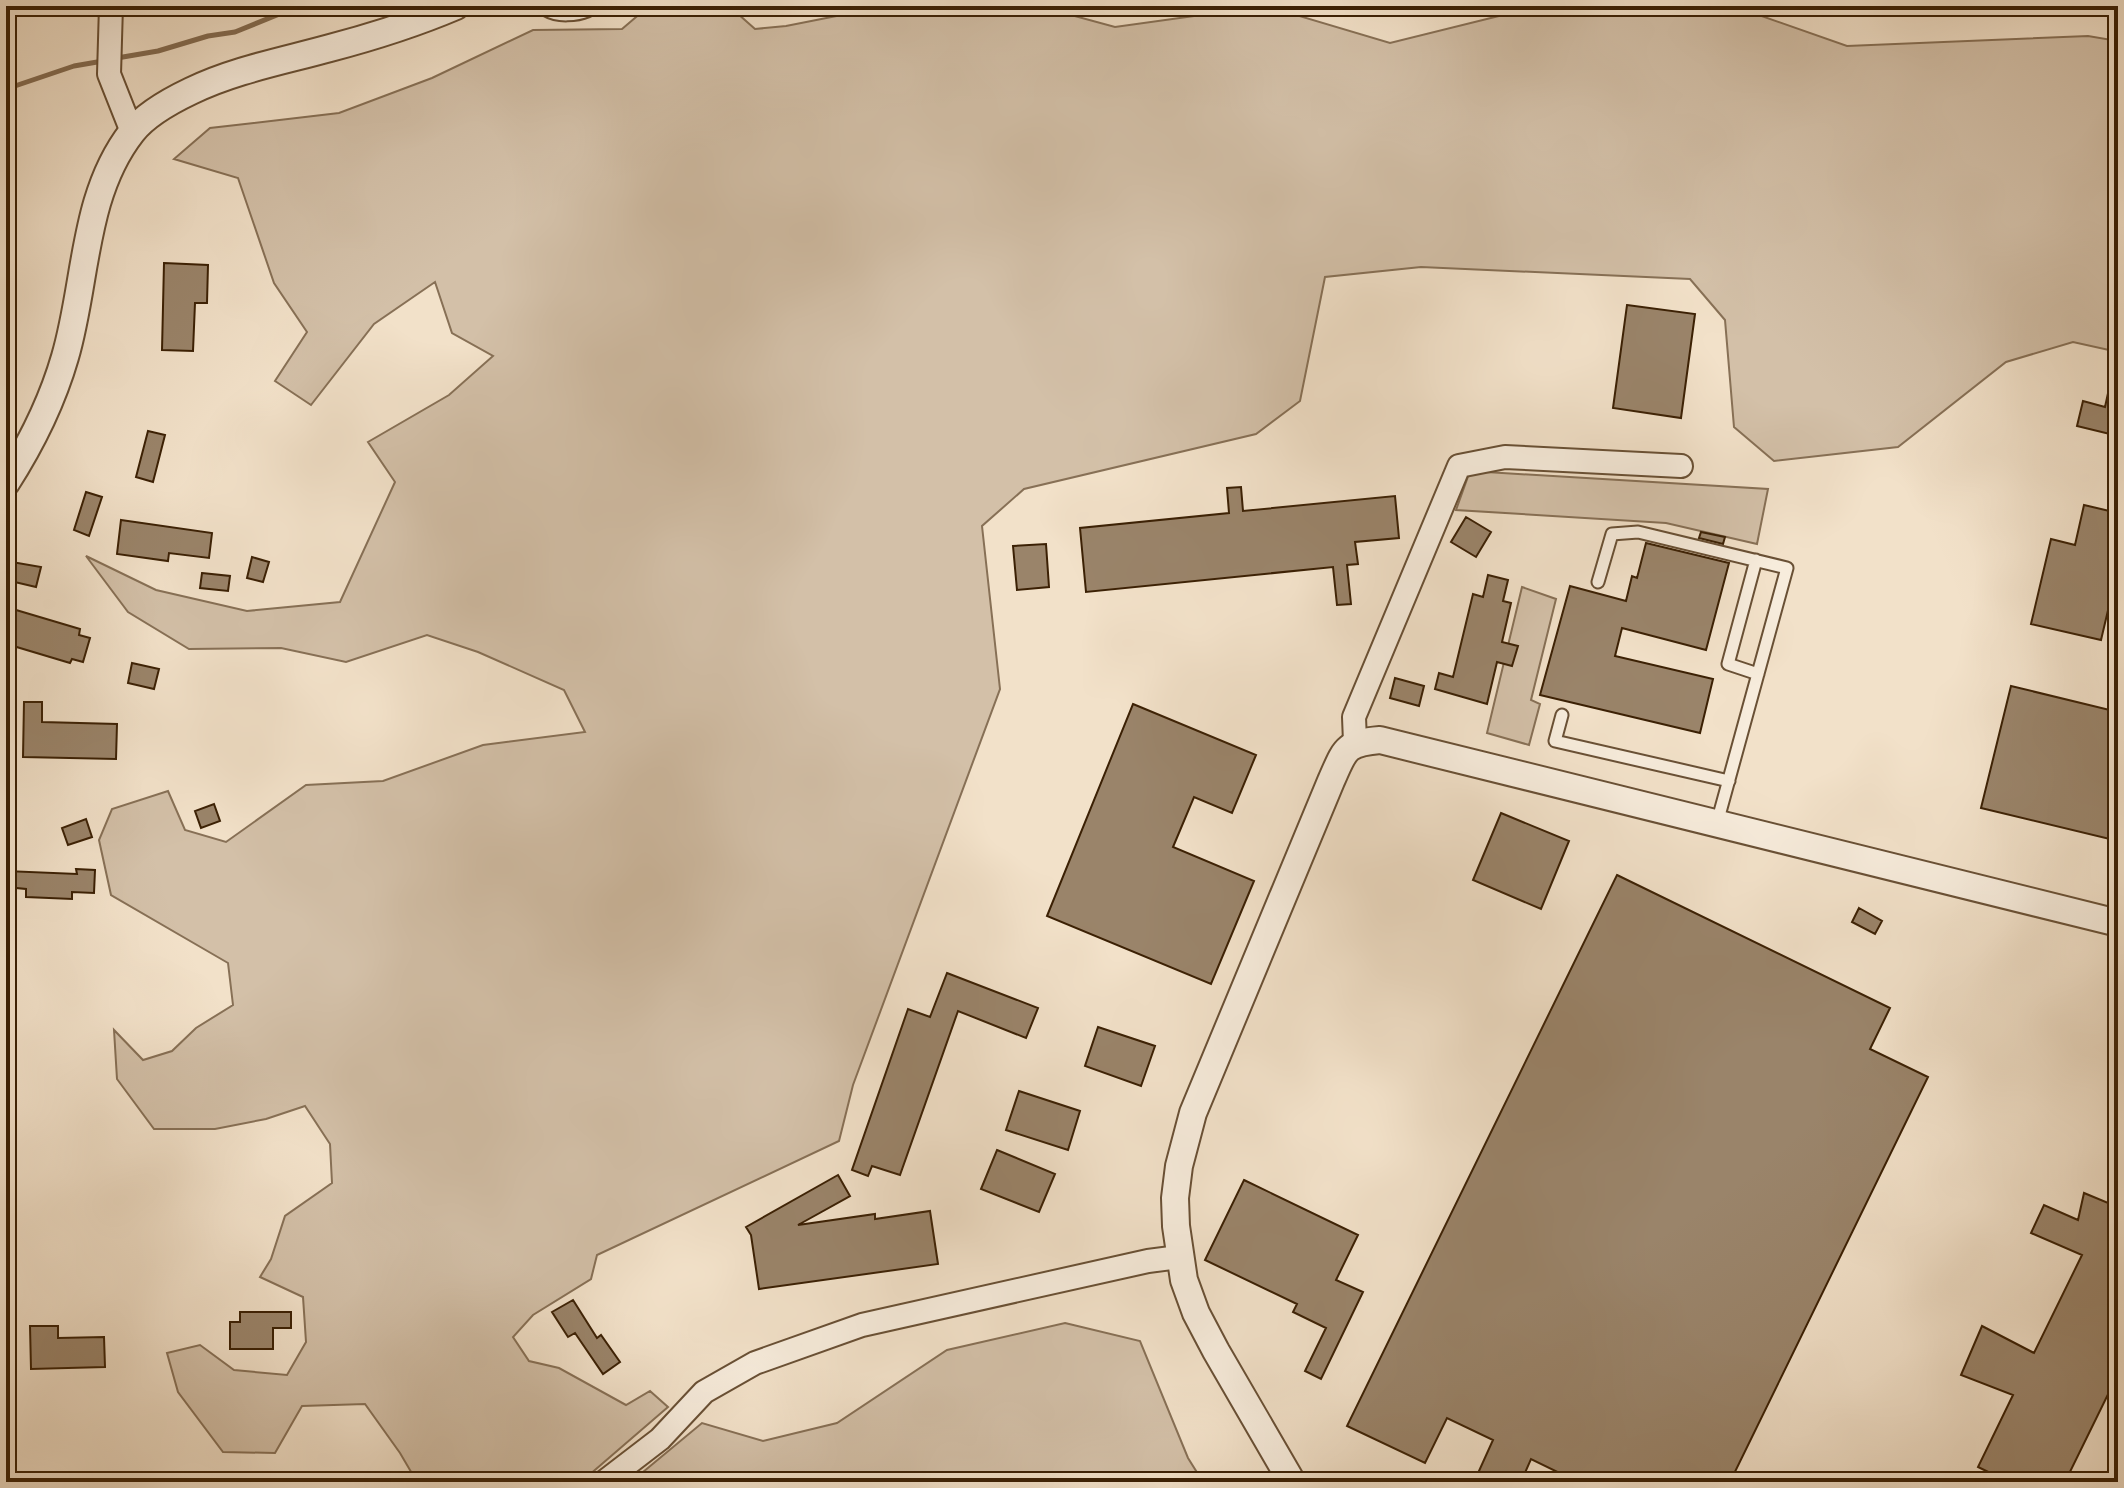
<svg xmlns="http://www.w3.org/2000/svg" width="2124" height="1488" font-family="'IM FELL French Canon',serif">
<style>
.green{fill:#d3c0a8;stroke:#877056;stroke-width:2}
.lines{fill:none;stroke-linecap:round;stroke-linejoin:round}
.stream{stroke:#846c52;stroke-width:5}
.building{fill:#9a846a;stroke:#3b2004;stroke-width:2}
.service-casing{stroke:#695035;stroke-width:15}
.minor-casing{stroke:#695035;stroke-width:26}
.tertiary-casing{stroke:#695035;stroke-width:30}
.service{stroke:#f7ecdc;stroke-width:11}
.minor{stroke:#f7ecdc;stroke-width:22}
.tertiary{stroke:#f7ecdc;stroke-width:26}
</style>
<rect width="100%" height="100%" fill="#f2e1c9"/>
<filter id="stains"><feTurbulence type="fractalNoise" baseFrequency=".0025" numOctaves="4"/><feColorMatrix values="0 0 0 0 .2 0 0 0 0 .09 0 0 0 0 .02 0 0 0 .5 -.17"/></filter>
<radialGradient id="worn" r=".72"><stop offset=".6" stop-color="#630" stop-opacity="0"/><stop offset="1" stop-color="#630" stop-opacity=".3"/></radialGradient>
<path class="green" d="M649,6H738L737,13L755,29L786,26L887,6H1038L1115,27L1266,6L1390,43L1511,13L1592,6H1733L1847,46L2088,36L2118,41V352L2073,342L2006,362L1898,447L1774,461L1734,427L1725,320L1690,279L1421,267L1325,277L1300,401L1256,434L1024,489L982,526L1000,689L853,1085L839,1141L597,1255L591,1279L533,1315L513,1337L529,1361L559,1368L626,1405L650,1391L668,1407L581,1482H417L400,1453L365,1404L302,1406L275,1453L223,1452L178,1392L167,1353L200,1345L234,1370L287,1375L306,1342L303,1297L260,1277L271,1259L285,1216L332,1183L330,1144L305,1106L266,1119L215,1129H154L117,1079L114,1030L143,1060L172,1051L196,1028L233,1005L228,963L111,895L99,840L112,809L168,791L185,830L226,842L306,785L383,781L483,745L585,732L564,690L478,652L427,635L346,662L281,648L189,649L128,612L86,556L156,590L247,611L340,602L395,482L368,442L449,395L493,356L452,333L435,282L374,324L311,405L275,381L307,332L274,283L238,178L174,159L210,128L339,113L432,78L533,30L622,29Z
M1470,471L1768,489L1757,544L1666,523L1456,510Z
M1522,587L1556,599L1531,700L1540,704L1529,745L1487,733Z
M1065,1323L1140,1341L1188,1458L1203,1482H631L702,1423L763,1441L837,1423L947,1350Z"/>
<g class="lines">
<path class="stream" d="M117,58L158,51L208,36L235,32L299,6
M6,89L74,66L103,61"/>
</g>
<path class="building" d="M164,263L208,265L207,303H195L193,351L162,350Z
M1627,305L1695,314L1681,418L1613,408Z
M2112,375H2118V436L2077,426L2083,401L2105,407Z
M148,431L165,435L153,482L136,477Z
M1241,487L1243,511L1395,496L1399,538L1355,542L1358,564L1347,565L1351,604L1337,605L1333,567L1086,592L1080,528L1229,513L1227,488Z
M86,492L102,497L89,536L74,530Z
M2084,505L2118,513V568L2101,640L2031,624L2051,539L2075,545Z
M1466,517L1491,532L1476,557L1451,542Z
M121,520L212,533L209,558L169,553L168,561L117,554Z
M1701,532L1725,537L1723,544L1699,538Z
M1646,543L1729,563L1706,650L1622,628L1615,656L1713,679L1700,733L1540,695L1570,586L1626,601L1632,576L1637,578Z
M1046,544L1049,587L1017,590L1013,546Z
M252,557L269,562L263,582L247,578Z
M6,561L41,567L36,587L6,580Z
M202,573L230,576L228,591L200,588Z
M1488,575L1508,580L1503,601L1511,603L1502,642L1518,646L1512,666L1497,662L1487,704L1435,689L1439,673L1453,677L1473,594L1483,597Z
M6,607L80,629L79,635L90,638L83,662L72,659L70,663L10,645L14,632L6,630Z
M132,663L159,669L154,689L128,683Z
M1395,678L1424,686L1419,706L1390,698Z
M2011,686L2118,712V841L1981,808Z
M24,702H42V722L117,724L116,759L23,757Z
M1133,704L1256,755L1232,813L1194,797L1173,847L1254,881L1211,984L1047,916Z
M214,804L220,821L201,828L195,811Z
M1501,813L1569,841L1541,909L1473,880Z
M86,819L92,837L68,845L62,828Z
M76,869L95,870L94,893L72,892V899L26,897V889L6,887V871L77,874Z
M1617,875L1890,1008L1870,1049L1928,1077L1730,1482H1578L1531,1459L1521,1482H1474L1493,1440L1447,1418L1425,1463L1347,1426Z
M1859,908L1882,921L1875,934L1852,922Z
M947,973L1038,1008L1026,1038L958,1011L900,1175L872,1166L868,1176L852,1170L908,1009L930,1017Z
M1098,1027L1155,1046L1141,1086L1085,1066Z
M1019,1091L1080,1111L1068,1150L1006,1130Z
M997,1150L1055,1174L1039,1212L981,1189Z
M838,1175L850,1196L798,1225L875,1214V1219L930,1211L938,1264L759,1289L751,1235L746,1227Z
M1244,1180L1358,1235L1336,1280L1363,1292L1321,1379L1305,1371L1326,1328L1293,1312L1297,1304L1205,1260Z
M2118,1181V1374L2065,1482H2009L1978,1467L2013,1395L1961,1375L1982,1326L2034,1353L2082,1255L2031,1233L2044,1205L2078,1220L2084,1193L2108,1203Z
M573,1300L597,1338L601,1335L620,1362L603,1374L575,1333L568,1337L552,1312Z
M240,1312H291V1328H273V1349H230V1322H240Z
M30,1326H58V1338L104,1337L105,1367L31,1369Z"/>
<g class="lines">
<defs>
<path id="service" d="M1756,560L1728,664L1758,674
M1598,582L1612,534L1638,532L1787,568L1717,823
M1562,715L1555,741L1729,781"/>
<path id="minor" d="M111,6L109,74L132,132
M550,6C558,11 576,10 585,6
M1355,742L1354,717L1459,466L1505,457L1681,466
M604,1482L660,1439L704,1392L755,1363L862,1325L1148,1261L1179,1257"/>
<path id="tertiary" d="M6,483C31,444 52,402 65,357C87,283 82,196 132,132C146,114 170,101 191,91C234,70 283,61 330,48C372,37 416,23 456,6
M1292,1482L1216,1351L1196,1313L1184,1280L1176,1226L1175,1198L1179,1166L1193,1113L1331,781C1345,750 1344,743 1380,740L2118,923"/>
</defs>
<use href="#service" class="service-casing"/>
<use href="#minor" class="minor-casing"/>
<use href="#tertiary" class="tertiary-casing"/>
<use href="#service" class="service"/>
<use href="#minor" class="minor"/>
<use href="#tertiary" class="tertiary"/>
</g>
<rect width="2124" height="1488" fill="none" stroke="#f2e1c9" stroke-width="32"/>
<rect x="8" y="8" width="2108" height="1472" fill="none" stroke="#3b2004" stroke-width="4"/>
<rect x="16" y="16" width="2092" height="1456" fill="none" stroke="#3b2004" stroke-width="2"/>
<rect width="100%" height="100%" filter="url(#stains)"/>
<rect width="100%" height="100%" fill="url(#worn)"/>
</svg>
